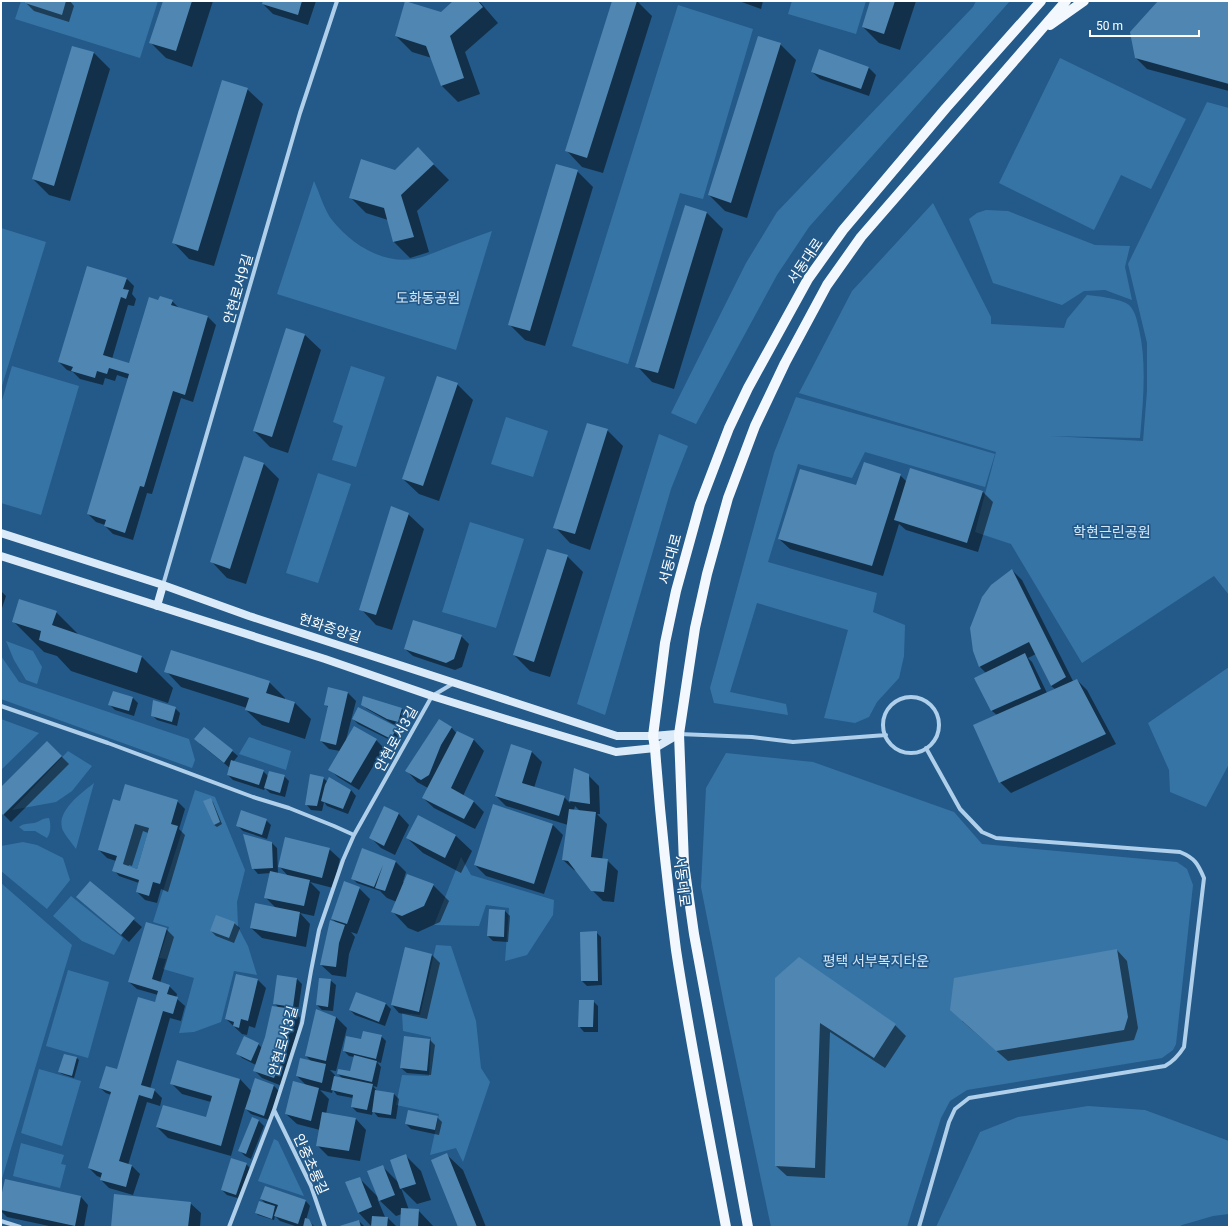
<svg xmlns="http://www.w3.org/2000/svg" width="1230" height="1228" font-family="Roboto,'Noto Sans KR',sans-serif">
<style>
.green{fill:#3774a6}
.shadow{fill:#0007;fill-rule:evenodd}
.building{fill:#5086b2;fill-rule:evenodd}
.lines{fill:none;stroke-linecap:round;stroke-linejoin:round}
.street{stroke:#afcfea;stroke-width:4}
.secondary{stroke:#daeaf8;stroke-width:8}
.primary{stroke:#f2f8fe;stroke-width:10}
.labels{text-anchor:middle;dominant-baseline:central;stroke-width:3.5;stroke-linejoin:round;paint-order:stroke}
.street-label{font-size:14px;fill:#fff;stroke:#235a89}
.park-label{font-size:14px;fill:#d3e7f8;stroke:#235a89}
</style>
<rect width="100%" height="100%" fill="#235a89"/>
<path class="green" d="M21,1H158L140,58L15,19Z
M792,1H866L856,34L788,14Z
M976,1H1010L809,227L777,275L696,424L671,413L746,263L777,212L973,7Z
M678,5L753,29L703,199L680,193L628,364L572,346Z
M1060,58L1186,119L1151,189L1121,175L1094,230L999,183Z
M1207,102L1229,108V595L1214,576L1082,663L1011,544L975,532L996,452L799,393L852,291L933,203L991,317V359V324L1064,328L1067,319L1087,295C1097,296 1124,299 1130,306C1136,313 1137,321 1139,329C1147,364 1143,402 1140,438L1050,436L1143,441L1147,391V343L1128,264Z
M314,181C319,192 325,212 332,220C351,244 382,264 414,259C425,257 436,252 446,248C462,242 477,236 492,231L456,350L277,294Z
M986,210L1008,211L1095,245L1130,246L1125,267L1132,300L1105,290L1084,291L1062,305L993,283L969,219L977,213Z
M1,228L46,242L1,389Z
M12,366L79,386L41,515L1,503V404Z
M351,366L385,377L356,467L332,460L343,426L333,422Z
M796,397L921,432L995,454L985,487L865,452L852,478L798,464L768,562L877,593L873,612L905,625L904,656L899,678L877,702L869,717L855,723L824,718L848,630L757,603L730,692L786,704L788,715L714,703L710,688L774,453Z
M506,417L548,431L533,477L491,464Z
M659,434L688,446L671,489L605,715L577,704Z
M318,473L351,484L318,583L286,573Z
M470,522L524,539L496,628L442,612Z
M6,641L33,651L42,667L37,684L26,680L14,660Z
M1,656L19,682L189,739L195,760L192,768L1,699Z
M1229,667V764L1206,807L1170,792L1169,770L1148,723Z
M1,719L39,733L1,770Z
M249,737L291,751L286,770L239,754Z
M68,751L92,766L72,791L56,802L12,810Z
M726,753L813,762L954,812L982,844L1177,862L1187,869L1193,885L1176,1044L1173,1050L1162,1058L967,1090L950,1101L941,1118L907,1227H771L724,1004L701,887L706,788Z
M94,783L76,849C72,843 63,833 62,828C57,810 83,792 94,783Z
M195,790L215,797L245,870L237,902L238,927L248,946L257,975L234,971L221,1022L194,1032L179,1033L194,978L163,969L166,959L159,958L169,927L153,922Z
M49,818C51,824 51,833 47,838L35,831H24L19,827C24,823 28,824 34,823C40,822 41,818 49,818Z
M135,824L149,828L137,869L123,864Z
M23,842L37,845L63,858L70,880L47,909L1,871V846Z
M461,857L471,875L554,900L553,915L527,955L505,961L509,908L486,905L479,926L434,925Z
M1,883L72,945L1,1182Z
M71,896L123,938L114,955L82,941L53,916Z
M436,945L451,946L476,1021L481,1068L490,1082L463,1162L456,1148L430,1155L439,1114L396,1105L402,1075L429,1076L431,1037L403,1031L402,1013L420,1015Z
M68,970L109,982L88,1058L46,1046Z
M39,1069L81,1081L62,1146L21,1133Z
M1088,1106L1145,1110L1229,1141V1214L1213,1216L1182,1225L1178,1227H936L980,1132L1018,1117Z
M274,1139L278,1141L304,1196L258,1181Z
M21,1143L64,1155L61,1164L66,1165L60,1188L13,1176Z"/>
<path class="shadow" d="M26,1H70L74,6L69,22L34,11L26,3Z
M164,1H213L192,67L166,58L151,43Z
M264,1H316L308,25L273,14L263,4Z
M455,1H479L498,23L465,52L480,94L458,102L442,86L432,58L412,52L396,36L441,13Z
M613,1H637L652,16L603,173L582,167L567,151Z
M739,1H763L761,9Z
M871,1H916L900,50L879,43L863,27Z
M1160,1H1229V91L1147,69L1136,58Z
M780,44L796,60L747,218L725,211L709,195Z
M73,47L94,53L110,69L70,201L49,195L33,179Z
M868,67L876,75L869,96L820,79L812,72Z
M247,89L263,104L214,266L189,259L174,243Z
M418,149L449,180L417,211L429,252L410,258L394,242L388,220L366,213L350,197L395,171Z
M577,171L593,187L545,346L525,340L509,324Z
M685,206L707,213L723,229L674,389L652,382L637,366Z
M126,278L134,286L132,294L136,299L134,306L128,305L112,359L130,364L159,301H172L180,309L208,317L216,325L193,402L181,398L152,494L147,493L133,540L113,534L105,526V525L96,522L88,514L129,379L117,375L115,381L105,378L103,385L80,379L73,372L67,370L59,362Z
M305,335L321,350L288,453L270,447L254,431Z
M457,384L473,400L439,501L419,494L403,479Z
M607,430L623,446L590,550L570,543L555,527Z
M263,463L279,479L246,584L227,578L212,562Z
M900,475L907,482L983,492L993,502L978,552L906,530L899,524L883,576L790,549L779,539L857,486Z
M408,514L424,529L392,630L376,625L361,609Z
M567,556L583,572L550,677L530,671L514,655Z
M1012,570L1022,580L1073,681L1077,680L1087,690L1116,744L1011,793L1000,782L997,715L992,711L976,678L986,673L980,667ZM1036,654L1051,686L1055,689L1047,693L1032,662L1028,658Z
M1,591L6,596L1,611Z
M56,612L80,636L142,657L173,688L168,703L71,671L57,656L44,652L13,621Z
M461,636L469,644L462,667L455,670L413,656L405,649Z
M166,671L269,682L285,698V700L295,703L311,719L305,739L262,725L246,710L247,708L181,687Z
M348,693L356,701L346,740H376L384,748L359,790L338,777L330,770L340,751L329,749L321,741L329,708L325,704Z
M364,697L402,709L407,714L403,726L393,724L367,709L362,704Z
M133,698L138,703L134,716L115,710L110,705Z
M175,708L180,713L177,726L157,720L152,715Z
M353,719L396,728L401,733L396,743L358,724Z
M439,721L452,728L457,734L458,732L474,740L484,751L463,796L474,802L484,812L475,829L434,808L423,798L428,788L417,782L407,771Z
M204,728L238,756L233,762L263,771L268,776H284L289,781L285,797L270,793L265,788L264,790L233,780L228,775L230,768L200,744Z
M47,742L69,764L11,822L1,812V788Z
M531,751L542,762L534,788L564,797L570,803L575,769L588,775L599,786L600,814H597L607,824L602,860H607L618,871L614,902L603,901L592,890L577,871L574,870L563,860L568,825L506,806L496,796ZM575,806L580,811L574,810Z
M323,778L328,782L351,790L356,796L348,814L327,806L324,802L322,811L311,810L306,804Z
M210,800L213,802L222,824L217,827L214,825Z
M177,801L185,809L179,829L185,835L168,892L161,889L157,903L145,900L137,892L139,883L119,876L114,870L116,861L107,858L99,850L121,802ZM143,831L148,833L137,870L128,867L129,865L132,866Z
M385,807L399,814L409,825L395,855L381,848L370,837Z
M266,820L271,825L267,839L243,831L238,826Z
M552,824L563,835L544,894L486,876L475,865Z
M456,836L472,851L461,873L423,853L407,838Z
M272,843L277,848L278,874L289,877L279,866L329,849L340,859L333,888L310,882L320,892L314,916L300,913L310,924L306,947L262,938L251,928L277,909L265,897L271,873L258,874L253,868Z
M362,849L396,862L406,872L403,882L433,885L449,901L440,922L418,932L408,928L393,912L397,902L387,898L380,891L357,883L352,878Z
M90,882L142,927L129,942L77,897Z
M359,888L370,899L357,934L351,932L355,937L349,954L346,977L332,975L321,965L337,923L332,919Z
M505,911L510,916L508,942L493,941L488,936Z
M234,923L240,928L234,943L216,936L211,931Z
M166,929L174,937L160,983L169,986L177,994L176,998L185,1006L181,1021L170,1018L150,1089L154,1090L162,1098L160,1106L147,1102L128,1165L132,1166L140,1174L133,1195L109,1188L101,1180L102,1178L97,1176L89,1168L111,1095L106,1093L100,1088L118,1071L155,1003L158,995L137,989L129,982Z
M596,932L601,937L602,985L587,986L582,981Z
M1117,950L1127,961L1138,1028L1134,1040L1008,1061L962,1021Z
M432,955L440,963L427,1019L399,1013L392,1005Z
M237,975L258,980L266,988L255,1028L249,1026L247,1035L242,1034L226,1019Z
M776,978L895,1025L906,1036L885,1068L830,1032L825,1178L787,1176L776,1166Z
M297,979L302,984L298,1011L293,1010L300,1018L292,1058L282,1086L262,1078L255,1071L256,1065L242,1058L237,1053L244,1038L258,1044L262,1048L279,1008L274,1003Z
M330,980L336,985L333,1011L322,1010L317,1005Z
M356,993L386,1004L391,1009L385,1026L355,1015L350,1010Z
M593,1001L598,1006V1032H584L579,1026Z
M336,1017L347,1028L336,1071L330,1070L335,1075V1077L343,1079L338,1074L350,1073L354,1057L349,1056L344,1051L362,1040L381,1036L386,1041L381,1063L377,1062L381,1067L377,1087L373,1086L377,1091L394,1094L399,1099L396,1119L378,1117L373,1111L372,1115L357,1112L352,1107L353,1098L337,1095L333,1090L332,1093L320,1090L329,1099L326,1114L356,1119L366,1130L360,1161L328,1156L317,1145L320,1130L297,1124L286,1114L307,1086L297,1076L312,1062L306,1056Z
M430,1040L435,1045L431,1075L407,1073L401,1068Z
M77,1058L79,1060L74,1078L62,1074L59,1072Z
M240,1079L252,1092L256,1080L274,1086L279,1091L269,1120L251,1114L245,1108L231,1156L168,1138L157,1127L207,1119L211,1102L182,1094L171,1083Z
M437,1117L442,1122L439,1135L411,1129L406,1124Z
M252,1118L259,1121L264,1126L251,1159L245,1156L240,1151Z
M405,1155L421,1171L431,1200L417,1204L401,1188L409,1210H418L434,1227H401L402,1214L396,1216L377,1198L385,1217L388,1218L397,1227H372L358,1212L359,1178L378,1197L382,1166L399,1183Z
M447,1155L463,1170L486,1227H459Z
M246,1164L251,1169L241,1199L227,1195L222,1190Z
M81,1197L88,1205L84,1227H54L7,1217L1,1211V1201Z
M261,1199L305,1200L310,1206L306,1220H308L315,1227H298L280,1221L275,1216L274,1220L258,1215L256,1213L267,1205Z
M190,1203L201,1213L200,1227H112Z
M359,1221L365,1227H340Z"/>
<path class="building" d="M25,1H66L62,15L25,3Z
M163,1H192L176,51L149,43Z
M263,1H302L298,15L262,4Z
M405,1L441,12L453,1H478L483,7L450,36L464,78L441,86L426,46L395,36Z
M612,1H637L587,158L565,151Z
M870,1H895L884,34L862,27Z
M1158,1H1229V84L1135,58L1130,32Z
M758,36L781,43L731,203L708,195Z
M72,46L94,52L54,186L32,179Z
M819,49L869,67L861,89L811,72Z
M222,80L248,88L198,251L172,243Z
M418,147L434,164L401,195L414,237L393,242L384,208L349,198L361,159L395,170Z
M556,164L578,170L530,331L508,325Z
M685,205L707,212L658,373L635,367Z
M87,266L127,278L123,289L129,290L126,299L121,297L103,355L129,363L149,297L158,300L160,296L173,300L171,305L208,316L185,395L173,391L144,487L140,486L125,533L104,526L106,520L87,514L129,374L109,368L107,374L97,371L95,378L71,371L73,367L58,362Z
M286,328L305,334L272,437L253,431Z
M437,376L458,383L423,486L402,479Z
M587,423L608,429L575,534L553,528Z
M244,456L264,463L230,569L210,562Z
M864,462L901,474L872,566L778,539L800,469L856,485Z
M910,468L983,491L967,543L894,520Z
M391,506L409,513L376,615L359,610Z
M547,549L568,555L534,662L513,655Z
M1012,569L1066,677L1051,686L1029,642L979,667L973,651L970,628L982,597L991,585Z
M19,599L57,611L52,625L142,656L137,673L39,640L41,631L12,622Z
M413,620L462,635L454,659L446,663L404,649Z
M171,650L270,681L266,693L295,702L289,723L245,710L249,698L164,672Z
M1025,653L1041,689L991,711L974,678Z
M1077,679L1106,734L999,783L973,725Z
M328,687L348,692L336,745L320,741L328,706L324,705Z
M113,691L133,697L129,711L108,705Z
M363,696L402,708L398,722L387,719L361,705Z
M153,700L176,707L172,722L151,716Z
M358,707L397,727L391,739L352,719Z
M439,719L452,727L441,745L429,775L421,780L405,771Z
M354,726L377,739L351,783L328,770Z
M204,727L233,750L224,763L194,739Z
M457,731L474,739L451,788L474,801L464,819L422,798Z
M47,741L62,756L3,815L1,813V787Z
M511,744L532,751L522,783L565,796L559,816L495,796Z
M231,760L264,770L259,785L227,775Z
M574,768L589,774L590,804L569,801Z
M269,771L285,775L280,793L264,788Z
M310,774L324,777L317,806L305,805Z
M329,777L351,790L343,809L321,801L325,785Z
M125,784L178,800L171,824L178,826L160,884L153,882L149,896L136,892L139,880L112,871L117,856L98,850L113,799L120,801ZM135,824L149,828L137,869L123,864Z
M211,798L220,822L214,825L203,801Z
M493,804L553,824L534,884L474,865Z
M384,806L399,813L384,846L369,838Z
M569,809L596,812L591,857L608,859L604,892L591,891L568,861L562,860Z
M241,810L267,819L262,835L236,826Z
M418,815L456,835L445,858L406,838Z
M243,834L272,842L273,868L252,869Z
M285,837L330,848L322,878L278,867Z
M362,848L396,861L385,891L375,888L383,865L374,887L351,879Z
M270,871L310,880L304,906L264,898Z
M407,874L434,884L424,906L402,916L391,912Z
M90,881L135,918L121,935L76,897Z
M344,881L360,887L347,924L331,919Z
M255,903L300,912L296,937L250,928Z
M489,909L505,910L504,937L487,936Z
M216,915L235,922L229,938L210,931Z
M330,920L345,925L339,943L336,967L320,965Z
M146,922L167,928L152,979L170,985L167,994L178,997L173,1014L163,1011L141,1085L155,1089L152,1099L139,1095L119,1161L132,1165L126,1187L100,1180L102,1173L88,1168L111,1092L99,1088L106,1066L117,1069L138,997L155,1002L158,991L128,982Z
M597,931L598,981H581L580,932Z
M405,947L432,954L419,1012L391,1005Z
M1117,949L1128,1017L1124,1030L996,1051L950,1010L954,978Z
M799,957L896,1024L874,1058L820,1023L815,1168L775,1166V978Z
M236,974L258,979L248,1021L241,1019L239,1028L233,1026L234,1022L225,1019Z
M277,975L297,978L293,1007L273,1004Z
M319,978L331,979L328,1007L316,1005Z
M356,992L386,1003L379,1022L349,1010Z
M579,1000H594L593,1027H578Z
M272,1006L293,1009L285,1050L274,1078L253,1071L265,1037Z
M316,1009L336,1017L326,1061L305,1056Z
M363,1031L382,1035L376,1059L343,1051L346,1036L361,1039Z
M244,1036L259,1043L251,1061L236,1054Z
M404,1036L430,1039L427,1071L400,1068Z
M64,1054L77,1057L72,1076L58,1072Z
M354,1055L377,1061L372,1082L337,1074L338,1069L350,1071Z
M300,1058L326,1064L322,1083L296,1076Z
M177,1060L240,1079L221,1146L156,1127L163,1105L206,1117L212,1096L170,1084Z
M334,1076L373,1084L367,1110L351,1107L353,1095L331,1090Z
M255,1078L274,1085L264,1116L245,1109Z
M293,1081L319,1088L311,1121L285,1114Z
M375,1090L394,1093L391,1115L372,1112Z
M408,1110L438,1116L435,1130L405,1124Z
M322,1112L356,1118L349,1151L316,1146Z
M252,1117L259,1120L246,1154L238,1151Z
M447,1153L477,1227H458L431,1160Z
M406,1154L416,1184L400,1189L390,1160Z
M231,1158L247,1163L236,1195L221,1190Z
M383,1165L395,1195L379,1201L367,1171Z
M360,1177L372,1207L358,1213L345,1182Z
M5,1179L81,1196L75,1226L1,1210V1197Z
M265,1186L306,1200L298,1224L274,1216L278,1205L260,1199Z
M114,1194L191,1202L188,1227H111Z
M259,1201L275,1206L272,1219L255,1213Z
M401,1208L419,1209L418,1227H400Z
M372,1216L388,1217L387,1227H371Z
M305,1218L309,1219L313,1227H303Z
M359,1220L361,1227H336Z"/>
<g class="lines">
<path class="street" d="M163,585L300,113L337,1
M883 725a28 28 0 1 1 56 0a28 28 0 1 1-56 0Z
M1,706L108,743L253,797L289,808L334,826L354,835
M679,734L752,737L793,742L886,735
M274,1110L311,1186L325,1227
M1,1221L20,1227
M229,1227L274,1110L302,1023L311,971L319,930L343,860L354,835L432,696L454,683
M919,1227L949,1122L955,1109L969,1098L1165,1066C1174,1061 1179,1055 1184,1047L1204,878C1198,864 1195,858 1180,852L996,838L982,832L960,809L926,748"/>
<path class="secondary" d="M1,533L163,585L249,616L455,683L617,736H653L676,734
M1,556L325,659L432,696L506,719L616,752L655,748L679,734
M157,606L163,585"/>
<path class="primary" d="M1050,25L1084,1
M726,1227C709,1135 690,1042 676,950C667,882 660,815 655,748L653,736L665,643L676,591L700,504L729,428L748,388L808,279L843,230L946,108L1041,1
M748,1227L694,934L684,864L679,734L695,628L707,574L728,498L755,426L785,363L827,285L861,237L1066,1"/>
</g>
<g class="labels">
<g class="street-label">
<text transform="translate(805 261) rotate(-56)">서동대로</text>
<text transform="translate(238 289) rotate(-74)">안현로서9길</text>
<text transform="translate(670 559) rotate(-75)">서동대로</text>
<text transform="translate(330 628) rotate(18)">현화중앙길</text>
<text transform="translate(396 739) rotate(-61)">안현로서3길</text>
<text transform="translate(682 881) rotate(83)">서동대로</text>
<text transform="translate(283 1041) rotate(-74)">안현로서3길</text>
<text transform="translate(311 1164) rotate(66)">안중초롱길</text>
</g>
<g class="park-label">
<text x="428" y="298">도화동공원</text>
<text x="1112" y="532">학현근린공원</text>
<text x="876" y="961">평택 서부복지타운</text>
</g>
</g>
<rect width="1230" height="1228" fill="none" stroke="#ffffff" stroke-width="4"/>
<path d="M1090 30v6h109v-6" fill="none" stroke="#ffffff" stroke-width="2"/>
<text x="1096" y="30" font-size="12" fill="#ffffff" stroke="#235a89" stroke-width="3" paint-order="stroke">50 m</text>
</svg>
